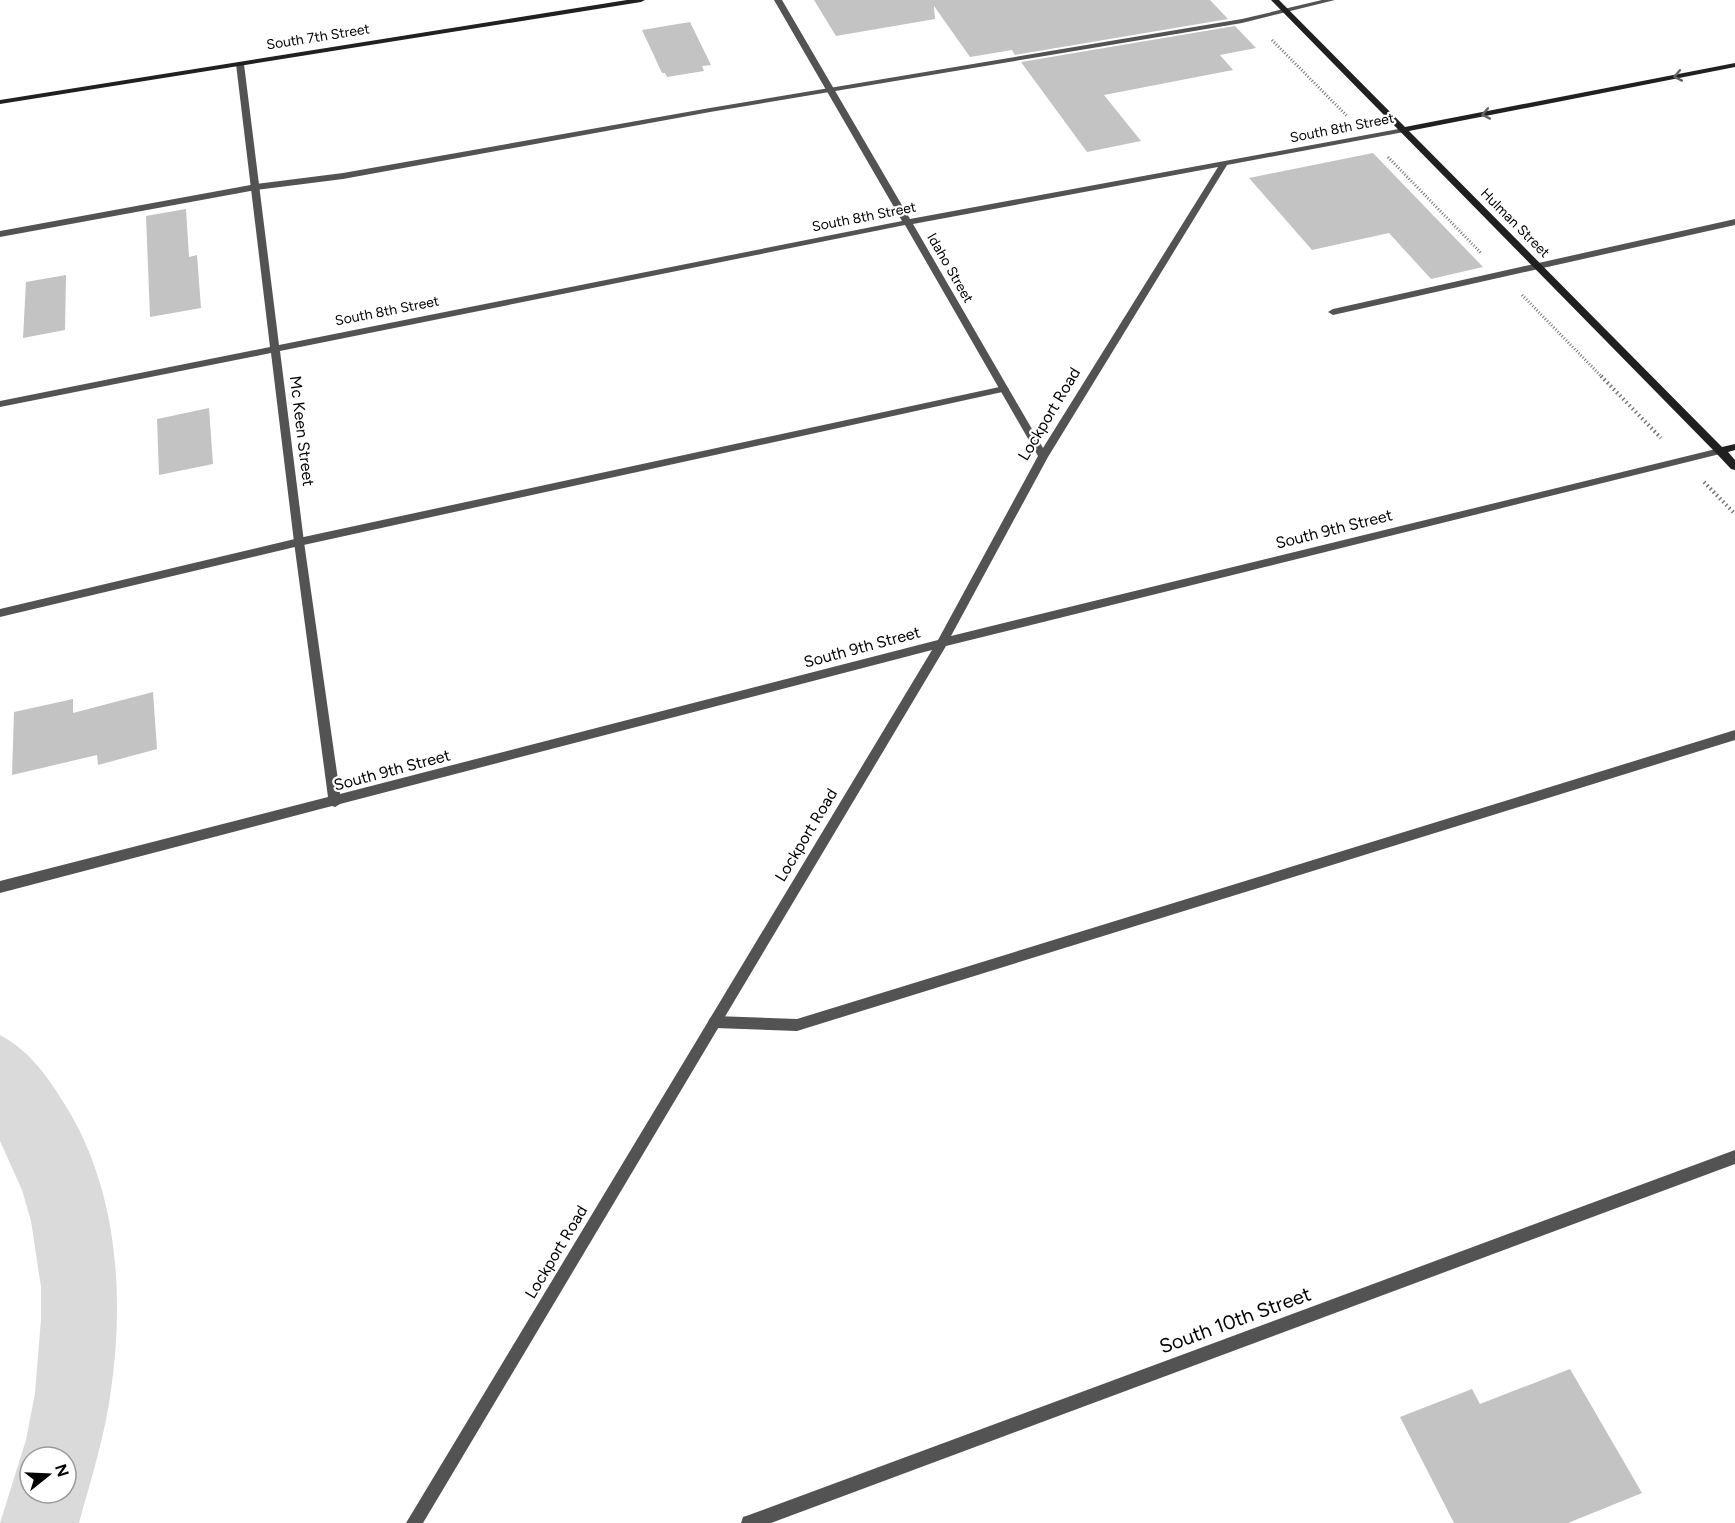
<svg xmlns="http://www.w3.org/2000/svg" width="1735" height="1523" font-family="Figtree,sans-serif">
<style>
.green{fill:#dadada;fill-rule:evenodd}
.building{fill:#c3c3c3}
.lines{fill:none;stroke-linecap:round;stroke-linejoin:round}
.path-far1{stroke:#757575;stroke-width:3;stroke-dasharray:1 2;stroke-linecap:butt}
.path{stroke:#757575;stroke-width:4;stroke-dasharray:1.5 3;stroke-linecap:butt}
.lane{fill:#535353;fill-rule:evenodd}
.street{fill:#535353;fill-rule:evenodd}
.secondary{fill:#202020;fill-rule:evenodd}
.oneway{stroke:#636363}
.labels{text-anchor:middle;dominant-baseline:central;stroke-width:4.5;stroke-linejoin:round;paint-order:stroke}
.far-street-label{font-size:14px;fill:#000;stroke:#fff}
.street-label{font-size:16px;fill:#000;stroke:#fff}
.near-street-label{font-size:20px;fill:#000;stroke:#fff}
</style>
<rect width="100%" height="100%" fill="#fff"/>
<path class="green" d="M0,1035C28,1050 46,1074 62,1100C117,1184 125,1293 111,1390C105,1436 91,1479 79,1523H0L26,1440L35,1393L41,1319V1287L31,1221L22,1190L0,1141ZM30,1457H66V1493H30Z"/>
<path class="building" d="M814,0H1210L1228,19L1015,55L1012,50L970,57L934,6L935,19L836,36Z
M690,22L711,65L702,66L704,71L667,77L665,73H662L642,30Z
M1235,26L1256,48L1220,55L1233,70L1104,95L1141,141L1087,152L1021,62Z
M1373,153L1483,267L1431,279L1389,233L1312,250L1249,178Z
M186,209L189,257L197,255L201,308L150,317L146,216Z
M66,275L65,330L23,338L26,282Z
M209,408L213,464L159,475L157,419Z
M153,692L157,749L98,765L97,755L12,775L14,712L73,699V713Z
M1570,1369L1642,1493L1568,1523H1454L1400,1417L1472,1389L1480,1404Z"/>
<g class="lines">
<path class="path-far1" d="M1272,40L1347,116
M1388,157L1481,253
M1522,295L1602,377"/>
<path class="path" d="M1601,376L1661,438
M1704,482L1735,514"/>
<path class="lane" d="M1322,0H1335L1242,23L710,112L343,179L256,190L0,237V231L256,184L343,173L710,108L1242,19Z
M1735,219V225L1333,315L1328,312L1333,309Z
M1004,386L1009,389L1007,391L299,546L0,617V609L299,538Z
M1735,730V740L797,1031L715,1028L710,1026L708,1022L710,1018L715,1016L797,1019Z"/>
<path class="street" d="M774,0H782L910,219L1404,128L1408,130L1404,132L1227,165L1048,457L951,636L1720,448L1725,451L1720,454L946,646L423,1523H406L932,650L340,804L335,807L332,806L0,893V881L328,797L294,542L271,353L0,407V401L270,347L236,64L240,62L244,64L279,345L902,221ZM1218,167L1043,448L913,224ZM905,225L1038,456L938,640L340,794L304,542L280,351Z
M1735,1150V1164L771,1523H741L743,1517L749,1515Z"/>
<path class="secondary" d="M627,0H645L641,2L0,104V100Z
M1271,0H1279L1405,127L1735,63V67L1409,131L1722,447L1735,444V450L1728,452L1735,460V470L1731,469L1716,453Z"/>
</g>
<defs><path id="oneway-chevron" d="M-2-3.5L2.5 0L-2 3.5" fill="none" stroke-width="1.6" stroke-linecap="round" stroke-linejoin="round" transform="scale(1.5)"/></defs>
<g class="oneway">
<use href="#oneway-chevron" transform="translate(1678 76) rotate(169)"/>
<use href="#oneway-chevron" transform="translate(1486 114) rotate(169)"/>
</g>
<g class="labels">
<g class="far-street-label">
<text transform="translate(318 37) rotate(-9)">South 7th Street</text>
<text transform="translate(1342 128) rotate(-11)">South 8th Street</text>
<text transform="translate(864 217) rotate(-11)">South 8th Street</text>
<text transform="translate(1515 223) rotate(45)">Hulman Street</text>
<text transform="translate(950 268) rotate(60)">Idaho Street</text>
<text transform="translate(387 311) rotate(-11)">South 8th Street</text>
</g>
<g class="street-label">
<text transform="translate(1049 414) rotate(-59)">Lockport Road</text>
<text transform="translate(302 431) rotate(83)">Mc Keen Street</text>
<text transform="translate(1334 529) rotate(-14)">South 9th Street</text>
<text transform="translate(862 647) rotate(-15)">South 9th Street</text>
<text transform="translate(392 770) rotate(-15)">South 9th Street</text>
<text transform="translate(806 835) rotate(-59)">Lockport Road</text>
<text transform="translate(556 1252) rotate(-59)">Lockport Road</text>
</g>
<g class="near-street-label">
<text transform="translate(1235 1320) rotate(-20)">South 10th Street</text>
</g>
</g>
<g transform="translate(48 1475) rotate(72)"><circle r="28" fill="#ffffff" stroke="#999999" stroke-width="1.5"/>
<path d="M0-4.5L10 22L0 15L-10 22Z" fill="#000000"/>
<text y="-9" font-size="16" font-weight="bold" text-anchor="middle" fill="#000000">N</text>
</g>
</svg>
